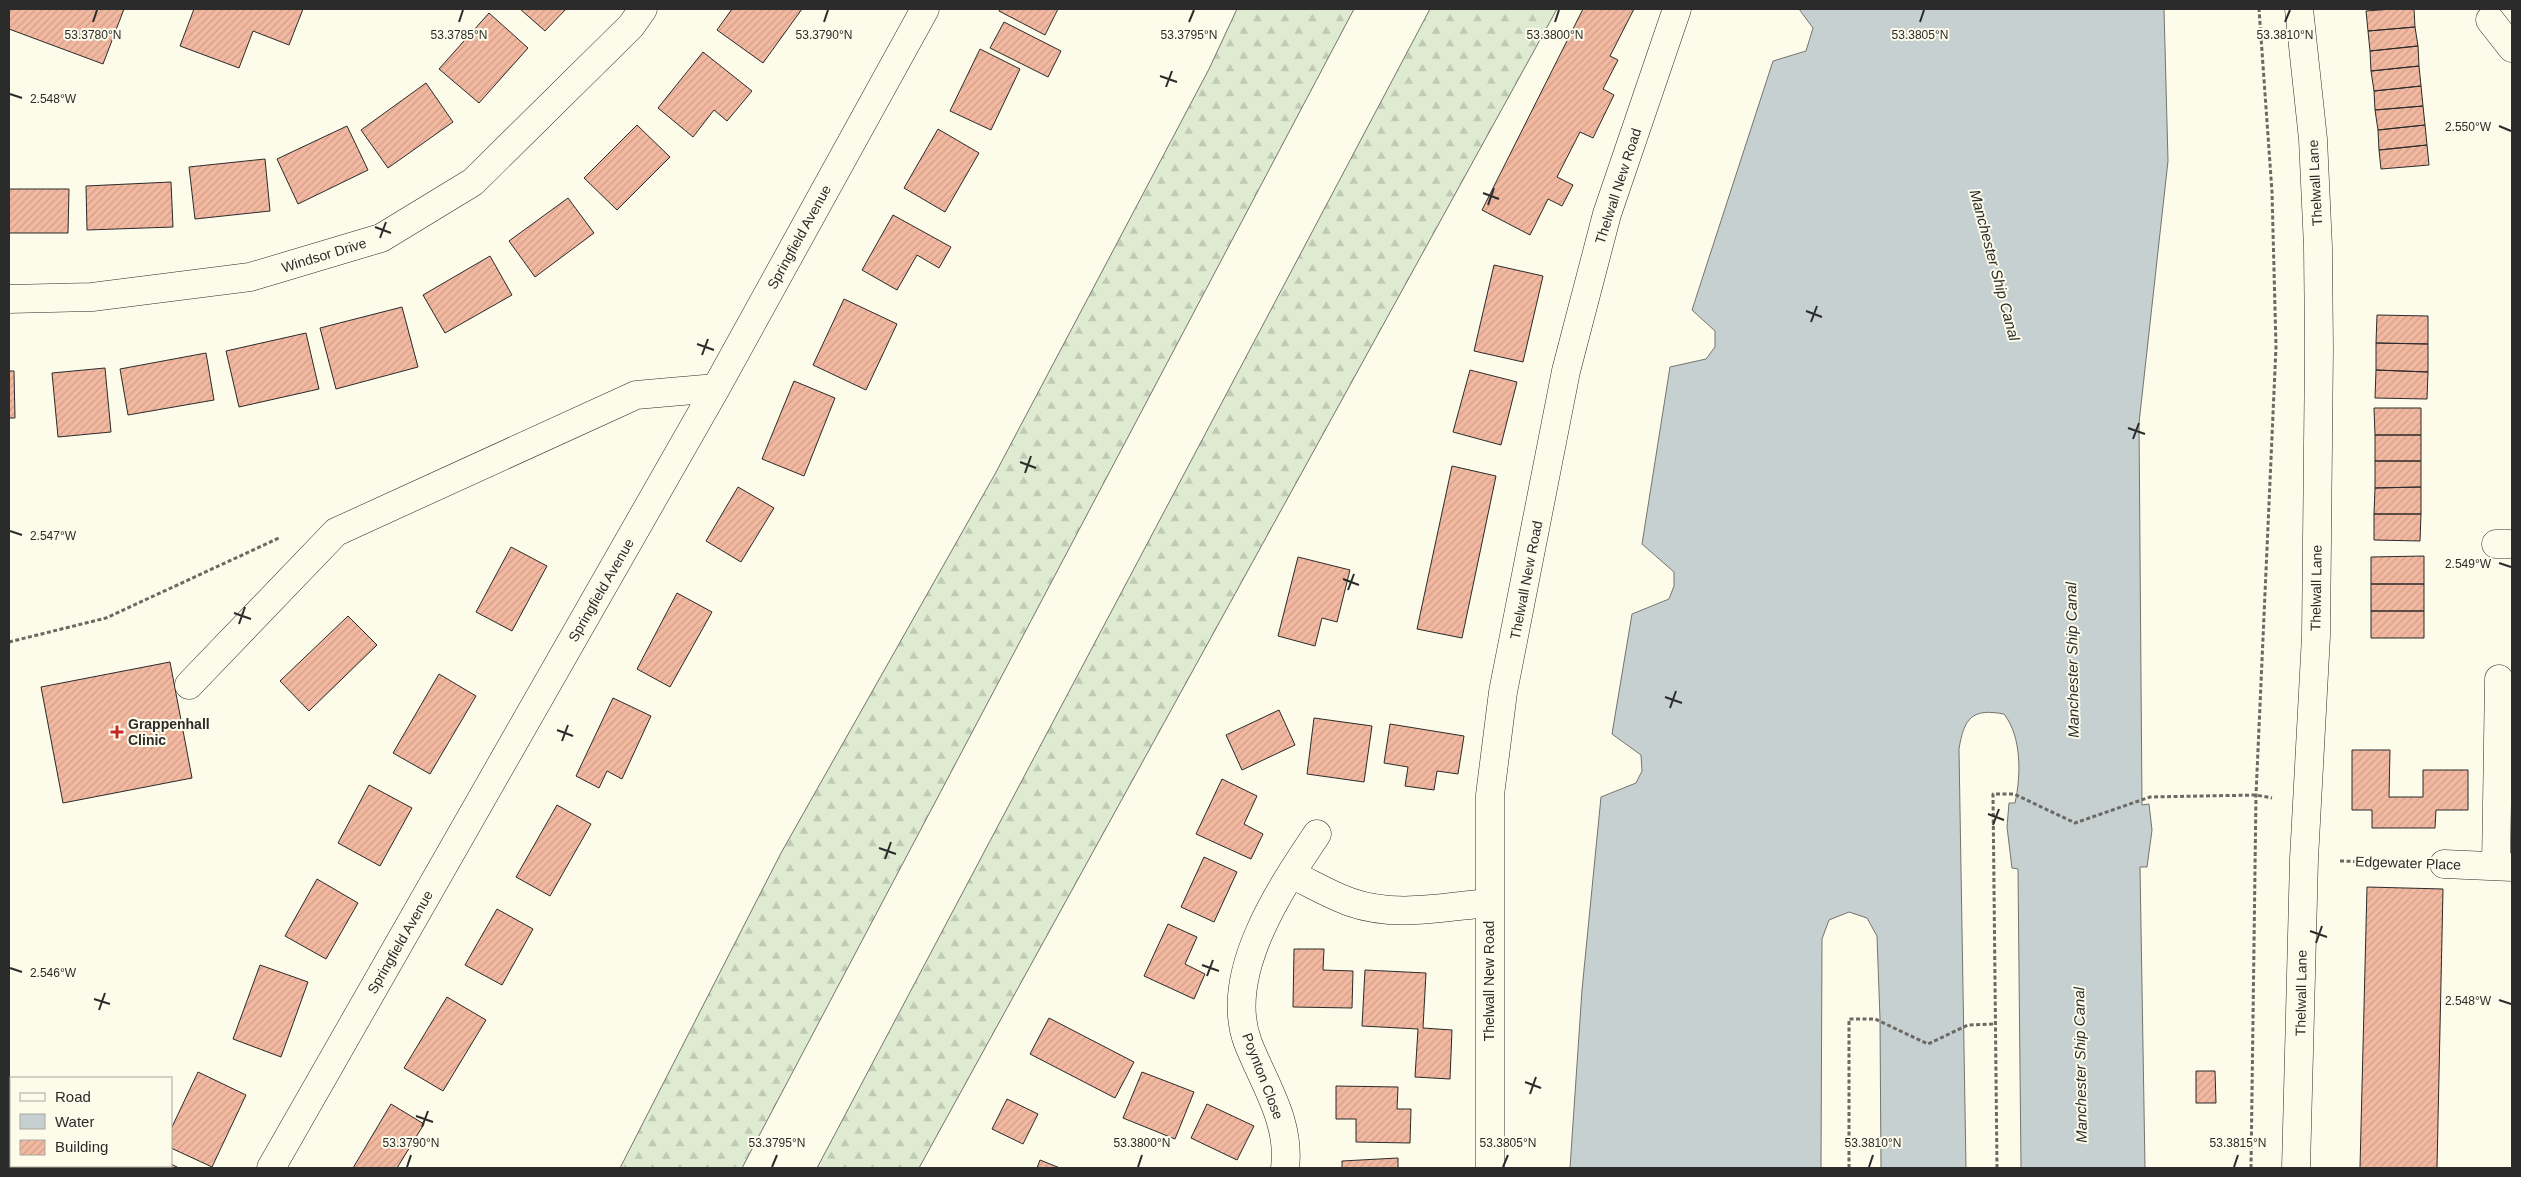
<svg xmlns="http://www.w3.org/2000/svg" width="2521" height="1177" font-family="Helvetica,sans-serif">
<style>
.forest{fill:url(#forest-firs);stroke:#74746e}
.water{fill:#c7d0d0;stroke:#74746e}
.building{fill:url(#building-hatch);stroke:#2b2b2b}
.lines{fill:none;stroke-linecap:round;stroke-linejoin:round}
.minor-casing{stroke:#2b2b2b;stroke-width:29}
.major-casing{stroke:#2b2b2b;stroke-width:29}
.path{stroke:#6a6964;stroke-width:3;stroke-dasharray:4 2.5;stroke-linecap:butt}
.minor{stroke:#fdfbea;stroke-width:28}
.major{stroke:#fdfbea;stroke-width:28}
.ticks{fill:none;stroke:#2b2b2b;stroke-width:2}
.poi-dot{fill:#c62828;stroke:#fdfbea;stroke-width:2}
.labels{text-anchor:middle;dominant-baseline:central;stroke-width:4;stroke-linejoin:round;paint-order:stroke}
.street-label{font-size:14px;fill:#2b2b2b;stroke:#fdfbea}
.poi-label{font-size:14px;font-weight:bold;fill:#2b2b2b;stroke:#fdfbea;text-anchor:start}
.water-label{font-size:15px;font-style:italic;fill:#2b2b2b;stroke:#fdfbea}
.ticks-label{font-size:12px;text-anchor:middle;fill:#2b2b2b;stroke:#fdfbea;stroke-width:4;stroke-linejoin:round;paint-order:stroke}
</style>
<defs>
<pattern id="forest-firs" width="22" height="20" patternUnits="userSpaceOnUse" patternTransform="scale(1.25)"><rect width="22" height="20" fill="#deebd1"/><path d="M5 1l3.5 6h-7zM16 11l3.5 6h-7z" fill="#bfcab4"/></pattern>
<pattern id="building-hatch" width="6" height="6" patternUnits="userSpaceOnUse" patternTransform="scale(1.25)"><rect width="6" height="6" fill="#f2b8a0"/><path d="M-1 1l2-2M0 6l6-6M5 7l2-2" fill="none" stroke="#d09e8a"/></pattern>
</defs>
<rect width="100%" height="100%" fill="#fdfbea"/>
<path class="forest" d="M1237,9H1354L742,1168H620L781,853L995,474L1209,69Z
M1430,9H1557L919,1168H817Z"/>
<path class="water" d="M1799,9H2164L2168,161L2139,423L2142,805L2149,804L2152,830L2147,867H2140L2145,1168H2021L2018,869L2012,868L2007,827L2009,803H2015C2021,776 2022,737 2004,714C1972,708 1964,718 1959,749L1966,1168H1881L1880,1019L1877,936L1867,918L1849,912L1829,920L1822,939L1821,1168H1570L1582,990L1601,797L1636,783L1642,771L1641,755L1612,734L1632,614L1669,599L1674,586V572L1642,544L1670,367L1706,359L1715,347V331L1692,310L1773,61L1806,51L1813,28Z"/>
<path class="building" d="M9,9H124L103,64L9,29Z
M194,9H303L289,45L253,31L239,68L180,46Z
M520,9H566L545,31Z
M732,9H802L763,63L717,30Z
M1000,9H1058L1045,35L999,11Z
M1583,9H1634L1610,56L1618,60L1603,89L1614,95L1593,138L1580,132L1557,177L1573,185L1562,206L1548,199L1530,235L1482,210Z
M2393,9H2414L2415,27L2368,31L2366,11Z
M489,13L528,48L479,103L439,69Z
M1004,22L1061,51L1048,77L990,48Z
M2415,27L2418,46L2370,51L2368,31Z
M2418,46L2419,66L2371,71L2370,51Z
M980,49L1020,69L991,130L950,111Z
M703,52L752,91L727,121L714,110L693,137L658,108Z
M2419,66L2421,86L2374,91L2371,71Z
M426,83L453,122L388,168L361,130Z
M2421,86L2423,106L2375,110L2374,91Z
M2423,106L2425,125L2378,130L2375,110Z
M637,125L670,157L617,210L584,178Z
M2425,125L2427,145L2379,150L2378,130Z
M347,126L368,170L298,204L277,159Z
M938,129L979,153L945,212L904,188Z
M2427,145L2429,165L2381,169L2379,150Z
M265,159L270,211L195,219L189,167Z
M171,182L173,227L87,230L86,186Z
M9,189H69L68,233H9Z
M568,198L594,233L535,277L509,241Z
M893,215L951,247L939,268L917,255L897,290L862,270Z
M490,256L512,295L445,333L423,295Z
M1494,265L1543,276L1523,362L1474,351Z
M844,299L897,324L866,390L813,365Z
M402,307L418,367L336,389L320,328Z
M2377,315L2428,316V344L2376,343Z
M306,333L319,389L239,407L226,351Z
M2376,343L2428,344V372L2376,370Z
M206,353L214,400L128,415L120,369Z
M105,368L111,432L58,437L52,373Z
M1470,370L1517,382L1501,445L1453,432Z
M2376,370L2428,372L2427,399L2375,398Z
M9,371H14L15,418H9Z
M794,381L835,398L804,476L762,459Z
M2374,408H2421V435H2375Z
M2375,435H2421V461H2375Z
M2375,461H2421V487L2375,488Z
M1452,466L1496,476L1462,638L1417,629Z
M738,487L774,508L741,562L706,541Z
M2421,487V514H2374L2375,488Z
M2374,514H2421L2420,541L2374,540Z
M511,547L547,566L512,631L476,612Z
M2424,556V584H2371V557Z
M1298,557L1350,570L1337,622L1322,618L1315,646L1278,636Z
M2371,584H2424V611H2371Z
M677,593L712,612L670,687L637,669Z
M2371,611H2424V638H2371Z
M348,616L377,645L309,711L280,681Z
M170,662L192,778L63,803L41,687Z
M439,674L476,696L430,774L393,753Z
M613,698L651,716L622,779L607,771L599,788L576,776Z
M1279,710L1295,745L1242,770L1226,735Z
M1314,718L1372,726L1364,782L1307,774Z
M1390,724L1464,736L1458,774L1437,771L1434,790L1405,786L1408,767L1384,763Z
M2352,750H2390L2389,797H2423V770H2468V810H2436L2435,828H2372V810H2352Z
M1222,779L1257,796L1244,824L1263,834L1251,859L1196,834Z
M369,785L412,808L380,866L338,843Z
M557,805L591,824L550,896L516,877Z
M1204,857L1237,872L1214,922L1181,907Z
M317,879L358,903L326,959L285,936Z
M2367,887L2443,889L2437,1168H2360Z
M497,909L533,929L502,985L465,965Z
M1168,924L1197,937L1185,964L1205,974L1194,999L1144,976Z
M1294,949H1324L1323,970L1353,971L1352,1008L1293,1007Z
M260,965L308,982L281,1057L233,1039Z
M1365,970L1426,973L1423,1028L1452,1030L1450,1079L1415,1077L1418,1029L1362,1026Z
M447,997L486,1020L443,1091L404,1068Z
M1049,1018L1134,1062L1115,1098L1030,1054Z
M2196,1071H2215L2216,1103H2196Z
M198,1072L246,1095L212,1167L171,1148V1129Z
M1142,1072L1194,1092L1175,1139L1123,1118Z
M1336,1086L1398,1087L1397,1109H1411L1410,1143L1356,1142V1119H1336Z
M1007,1099L1038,1114L1023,1144L992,1129Z
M391,1104L424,1124L397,1168H353Z
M1207,1104L1254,1126L1237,1160L1191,1138Z
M1398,1158V1168H1342V1161Z
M1040,1160L1060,1168H1037Z
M171,1164L179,1168H159L161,1166H171Z"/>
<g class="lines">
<defs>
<path id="minor" d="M2490,20L2512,48
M9,299L92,297L250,277L381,238L473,182L631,26L643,9
M2496,544H2512
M189,685L336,532L636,395L716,388
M2444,864L2512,867
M2496,866L2499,679
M1291,874C1310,883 1330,895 1350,902C1394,918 1443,907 1488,903
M271,1168L716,388L925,9
M1285,1168C1291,1122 1264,1084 1248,1043C1222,975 1280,889 1317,834
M2296,1168L2304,859L2316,636L2319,349L2318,247L2313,139L2299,9"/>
<path id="major" d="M1490,1168V795L1503,692L1566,371L1607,214L1677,9"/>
</defs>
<use href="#minor" class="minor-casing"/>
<use href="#major" class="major-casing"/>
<path class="path" d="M9,642L106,618L279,538
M2340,861L2409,863
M1849,1168V1019H1875L1928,1044L1968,1025L1995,1024
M1997,1168L1993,794H2014L2075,823L2150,797L2256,795L2272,798
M2251,1168L2256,795L2276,347L2272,192L2259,9"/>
<use href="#minor" class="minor"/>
<use href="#major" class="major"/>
</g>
<path class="ticks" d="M93,22L97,10M459,22L463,10M824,22L828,10M1189,22L1194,10M1555,22L1559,10M1920,22L1924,10M2285,22L2290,10M1160,76L1177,82M1166,87L1172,71M10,94L22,98M2499,126L2511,131M1483,193L1499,199M1488,205L1494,188M375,227L391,233M380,238L386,222M1806,311L1822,317M1811,322L1817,306M697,344L714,350M702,355L708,339M2128,428L2145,434M2133,439L2139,423M1020,462L1036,468M1025,473L1031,456M10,531L22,535M2499,563L2511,567M1343,579L1359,585M1348,590L1354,574M234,613L251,619M239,624L245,607M1665,697L1682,703M1670,708L1676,691M557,730L573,736M562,741L568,725M1988,814L2004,820M1993,825L1999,809M879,848L896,854M885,859L891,842M2310,931L2327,937M2316,943L2322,926M1202,965L1219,971M10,968L22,972M1207,976L1213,960M94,999L110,1004M2499,1000L2511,1004M99,1010L105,993M1525,1082L1541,1088M1530,1094L1536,1077M416,1116L433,1122M422,1127L428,1111M407,1167L411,1155M772,1167L777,1155M1138,1167L1142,1155M1503,1167L1508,1155M1869,1167L1873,1155M2234,1167L2238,1155"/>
<path class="poi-dot" d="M114.5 724.5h5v5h5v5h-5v5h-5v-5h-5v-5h5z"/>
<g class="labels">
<g class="street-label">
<text transform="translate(2315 183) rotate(-93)">Thelwall Lane</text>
<text transform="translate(1618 186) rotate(-72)">Thelwall New Road</text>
<text transform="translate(799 237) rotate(-61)">Springfield Avenue</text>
<text transform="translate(324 255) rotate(-17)">Windsor Drive</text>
<text transform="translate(1526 580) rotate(-79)">Thelwall New Road</text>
<text transform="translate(2316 588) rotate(-89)">Thelwall Lane</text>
<text transform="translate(601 590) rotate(-60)">Springfield Avenue</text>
<text transform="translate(2408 863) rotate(2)">Edgewater Place</text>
<text transform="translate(400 942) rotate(-60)">Springfield Avenue</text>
<text transform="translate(1489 981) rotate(-90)">Thelwall New Road</text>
<text transform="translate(2301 993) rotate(-89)">Thelwall Lane</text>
<text transform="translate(1263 1076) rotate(69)">Poynton Close</text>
</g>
<g class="poi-label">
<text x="128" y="724">Grappenhall<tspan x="128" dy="16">Clinic</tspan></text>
</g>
<g class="water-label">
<text transform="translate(1995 265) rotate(75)">Manchester Ship Canal</text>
<text transform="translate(2072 660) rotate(-91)">Manchester Ship Canal</text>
<text transform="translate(2080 1065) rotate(-91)">Manchester Ship Canal</text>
</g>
</g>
<g class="ticks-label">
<text x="93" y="39">53.3780°N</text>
<text x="459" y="39">53.3785°N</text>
<text x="824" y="39">53.3790°N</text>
<text x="1189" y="39">53.3795°N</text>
<text x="1555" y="39">53.3800°N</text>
<text x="1920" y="39">53.3805°N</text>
<text x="2285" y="39">53.3810°N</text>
<text x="53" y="103">2.548°W</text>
<text x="2468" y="131">2.550°W</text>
<text x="53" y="540">2.547°W</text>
<text x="2468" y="568">2.549°W</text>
<text x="53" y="977">2.546°W</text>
<text x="2468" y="1005">2.548°W</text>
<text x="411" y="1147">53.3790°N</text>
<text x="777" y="1147">53.3795°N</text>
<text x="1142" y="1147">53.3800°N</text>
<text x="1508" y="1147">53.3805°N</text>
<text x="1873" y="1147">53.3810°N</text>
<text x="2238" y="1147">53.3815°N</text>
</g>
<rect width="2521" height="1177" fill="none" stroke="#2b2b2b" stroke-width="20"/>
<rect x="10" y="1077" width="162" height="90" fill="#fdfbea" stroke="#a9a89e"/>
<rect x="20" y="1093" width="25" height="8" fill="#fdfbea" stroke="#a9a89e"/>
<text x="55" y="1102" font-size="15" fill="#2b2b2b">Road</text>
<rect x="20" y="1114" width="25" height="15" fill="#c7d0d0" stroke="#a9a89e"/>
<text x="55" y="1127" font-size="15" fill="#2b2b2b">Water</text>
<rect x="20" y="1140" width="25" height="15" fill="url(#building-hatch)" stroke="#a9a89e"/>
<text x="55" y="1152" font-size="15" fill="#2b2b2b">Building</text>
</svg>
